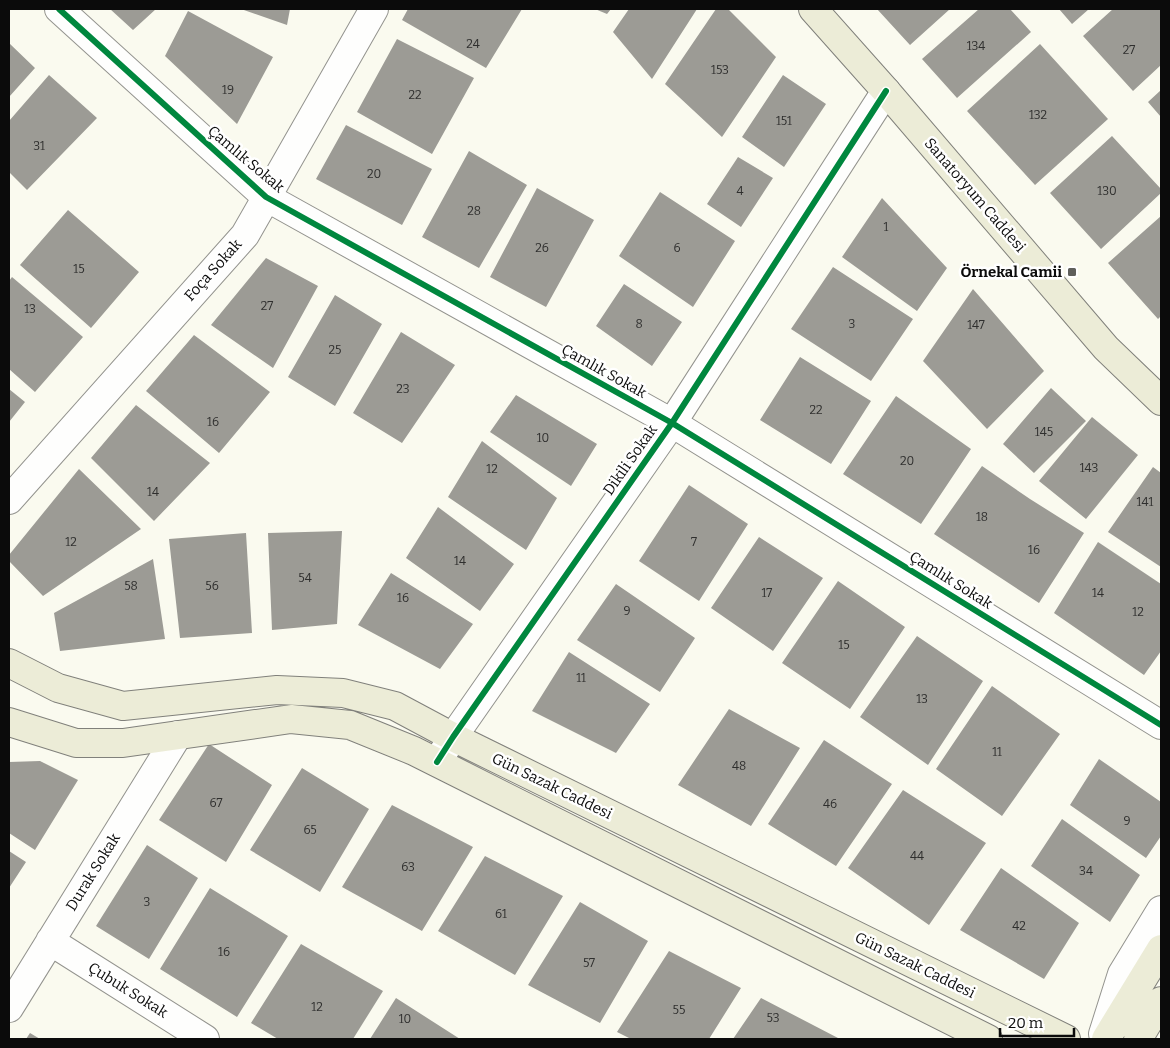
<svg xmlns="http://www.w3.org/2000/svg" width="1170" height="1048" font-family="Bitter,serif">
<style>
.building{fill:#9c9b95}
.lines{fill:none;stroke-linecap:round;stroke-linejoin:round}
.minor-casing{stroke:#93938e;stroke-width:30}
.major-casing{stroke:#80807b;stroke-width:30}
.minor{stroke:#fefefd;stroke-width:28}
.major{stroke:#ececd7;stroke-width:28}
.cycleway-casing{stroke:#fff;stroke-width:9}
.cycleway{stroke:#00873e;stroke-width:6}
.poi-dot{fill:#5f5f5b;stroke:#fff;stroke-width:2}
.labels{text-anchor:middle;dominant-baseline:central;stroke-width:5;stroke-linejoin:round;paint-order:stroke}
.number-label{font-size:12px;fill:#2f2f2e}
.street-label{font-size:15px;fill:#0b0b0b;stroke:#fff}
.poi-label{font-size:15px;font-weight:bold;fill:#0b0b0b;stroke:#fff;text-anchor:end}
</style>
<rect width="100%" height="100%" fill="#fafaef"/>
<path class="building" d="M110,9H156L133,30Z
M241,9H290L287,25Z
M408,9H522L486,68L402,20Z
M595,9H611L607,14Z
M629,9H697L652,79L613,32Z
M716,9H728L776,57L722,137L665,84Z
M877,9H950L910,45Z
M979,9H1010L1031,32L957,98L922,59Z
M1059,9H1089L1072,24Z
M1113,9H1161V65L1133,91L1083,36Z
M188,11L273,57L237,124L165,56Z
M397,39L474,78L432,154L357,112Z
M9,43L35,68L9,97Z
M1040,44L1108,119L1035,185L967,111Z
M49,75L97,118L27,190L9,172V121Z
M783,75L826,104L784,167L742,137Z
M1161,90V117L1148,102Z
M346,125L432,169L402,225L316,179Z
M1112,136L1161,189V193L1101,249L1050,193Z
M469,151L527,185L479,268L422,237Z
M738,157L773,178L741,227L707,204Z
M537,188L594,220L546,307L490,277Z
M660,192L735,241L693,307L619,256Z
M882,198L947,268L917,311L842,257Z
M68,210L139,272L91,328L20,265Z
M1161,216V316L1158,319L1108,263Z
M266,258L318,286L273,368L211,325Z
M833,267L913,319L871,381L791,329Z
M12,277L83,337L35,392L9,369V281Z
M624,284L682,322L652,366L596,326Z
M973,289L1044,371L987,429L923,361Z
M335,295L382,324L335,406L288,377Z
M401,332L455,365L402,443L353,413Z
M194,335L270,392L219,453L146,391Z
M800,357L871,401L831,464L760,420Z
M1051,388L1086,421L1034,473L1003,444Z
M9,389L25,402L9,422Z
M516,395L597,444L571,486L490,432Z
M896,396L971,449L921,524L843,474Z
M136,405L210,463L154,521L91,458Z
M1092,417L1138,455L1086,519L1039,481Z
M482,441L557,498L526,550L448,497Z
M982,466L1030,499L1084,533L1039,603L934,534Z
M1153,467L1161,473V567L1108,532Z
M79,469L141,529L43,596L9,561V555Z
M689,485L748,524L699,601L639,561Z
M438,507L514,564L480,611L406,558Z
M342,531L337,624L272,630L268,533Z
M246,533L252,633L180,638L169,539Z
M759,537L823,578L773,651L711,608Z
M1098,542L1161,584V651L1144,675L1054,613Z
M153,559L165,639L60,651L54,613Z
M391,573L473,624L440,669L358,625Z
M838,581L905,627L850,709L782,663Z
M616,584L695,638L660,692L577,640Z
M917,636L983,681L928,765L860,717Z
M569,652L650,704L616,753L532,711Z
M992,686L1060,734L1002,816L936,769Z
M729,709L800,748L751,826L678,785Z
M824,740L892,784L836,866L768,824Z
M209,744L272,785L226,862L159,820Z
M1099,759L1161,802V836L1146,858L1070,805Z
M40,761L78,780L35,850L9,833V762Z
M302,768L369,809L320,892L250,850Z
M903,790L986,843L929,925L848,868Z
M392,805L473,847L422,931L342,887Z
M1062,819L1140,875L1110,922L1031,866Z
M147,845L198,878L149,959L96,926Z
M9,851L26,862L9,888Z
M485,856L563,896L515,975L438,931Z
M1001,868L1079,923L1044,979L960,930Z
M210,888L288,936L237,1017L160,969Z
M580,902L648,941L600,1023L528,985Z
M301,944L383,991L353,1039H278L251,1023Z
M669,951L741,988L709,1039H631L617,1032Z
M396,998L460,1039H370Z
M761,998L838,1038L837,1039H733Z
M30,1033L40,1039H26Z"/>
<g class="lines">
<defs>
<path id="minor" d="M59,9L266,197L672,423L1161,725
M9,500L245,235L374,9
M437,762L453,737L672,423L886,91
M50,941L205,1039
M9,1008L178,735
M1103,1034L1122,974L1161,910"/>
<path id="major" d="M813,9L886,91L1106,348L1161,401
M9,663L58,688L123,706L277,690L343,693L395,706L453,737L1066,1039
M9,722L76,743H123L291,719L350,725L414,751L988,1039
M1106,1039L1161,949
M1138,1039L1161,1001"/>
</defs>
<use href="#minor" class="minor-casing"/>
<use href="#major" class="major-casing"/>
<use href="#minor" class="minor"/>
<use href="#major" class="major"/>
<defs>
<path id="cycleway" d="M59,9L266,197L672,423L1161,725
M437,762L453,737L672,423L886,91"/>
</defs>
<use href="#cycleway" class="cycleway-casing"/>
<use href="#cycleway" class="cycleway"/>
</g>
<rect class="poi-dot" x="1067" y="267" width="10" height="10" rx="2.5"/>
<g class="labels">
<g class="number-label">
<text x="473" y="44">24</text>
<text x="976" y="46">134</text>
<text x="1129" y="50">27</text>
<text x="720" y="70">153</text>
<text x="228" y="90">19</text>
<text x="415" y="95">22</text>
<text x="1038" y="115">132</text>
<text x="784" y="121">151</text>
<text x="39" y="146">31</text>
<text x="374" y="174">20</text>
<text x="740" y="191">4</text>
<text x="1107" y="191">130</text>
<text x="474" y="211">28</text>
<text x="886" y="227">1</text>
<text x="542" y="248">26</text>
<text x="677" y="248">6</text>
<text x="79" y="269">15</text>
<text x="267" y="306">27</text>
<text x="30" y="309">13</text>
<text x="639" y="324">8</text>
<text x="852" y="324">3</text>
<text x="976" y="325">147</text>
<text x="335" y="350">25</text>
<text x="403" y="389">23</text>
<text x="816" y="410">22</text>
<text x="213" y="422">16</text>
<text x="1044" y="432">145</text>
<text x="543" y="438">10</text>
<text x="907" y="461">20</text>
<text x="1089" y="468">143</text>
<text x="492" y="469">12</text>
<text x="153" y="492">14</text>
<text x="1145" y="502">141</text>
<text x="982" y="517">18</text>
<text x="71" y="542">12</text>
<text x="694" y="542">7</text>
<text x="1034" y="550">16</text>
<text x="460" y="561">14</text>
<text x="305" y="578">54</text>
<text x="131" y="586">58</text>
<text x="212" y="586">56</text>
<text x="767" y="593">17</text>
<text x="1098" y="593">14</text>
<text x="403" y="598">16</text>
<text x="627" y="611">9</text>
<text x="1138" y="612">12</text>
<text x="844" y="645">15</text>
<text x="581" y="678">11</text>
<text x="922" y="699">13</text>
<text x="997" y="752">11</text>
<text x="739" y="766">48</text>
<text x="216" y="803">67</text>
<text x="830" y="804">46</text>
<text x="1127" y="821">9</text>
<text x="310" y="830">65</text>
<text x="917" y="856">44</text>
<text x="408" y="867">63</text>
<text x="1086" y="871">34</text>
<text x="147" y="902">3</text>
<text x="501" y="914">61</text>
<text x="1019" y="926">42</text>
<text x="224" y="952">16</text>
<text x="589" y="963">57</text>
<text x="317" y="1007">12</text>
<text x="679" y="1010">55</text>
<text x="773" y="1018">53</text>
<text x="405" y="1019">10</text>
</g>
<g class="street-label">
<text transform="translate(246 159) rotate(40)">Çamlık Sokak</text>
<text transform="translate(975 195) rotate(49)">Sanatoryum Caddesi</text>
<text transform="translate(213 270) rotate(-48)">Foça Sokak</text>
<text transform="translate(604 371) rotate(29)">Çamlık Sokak</text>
<text transform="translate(630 460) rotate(-55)">Dikili Sokak</text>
<text transform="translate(951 580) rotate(32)">Çamlık Sokak</text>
<text transform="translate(552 786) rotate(26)">Gün Sazak Caddesi</text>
<text transform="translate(93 872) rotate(-58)">Durak Sokak</text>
<text transform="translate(915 965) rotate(26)">Gün Sazak Caddesi</text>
<text transform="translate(128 990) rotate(32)">Çubuk Sokak</text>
</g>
<g class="poi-label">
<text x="1062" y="272">Örnekal Camii</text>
</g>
</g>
<rect width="1170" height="1048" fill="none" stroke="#0b0b0b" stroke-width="20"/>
<path d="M1000 1028v8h74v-8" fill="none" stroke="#0b0b0b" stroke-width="2.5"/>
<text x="1008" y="1028" font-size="15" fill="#0b0b0b" stroke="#ffffff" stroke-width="4" paint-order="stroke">20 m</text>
</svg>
